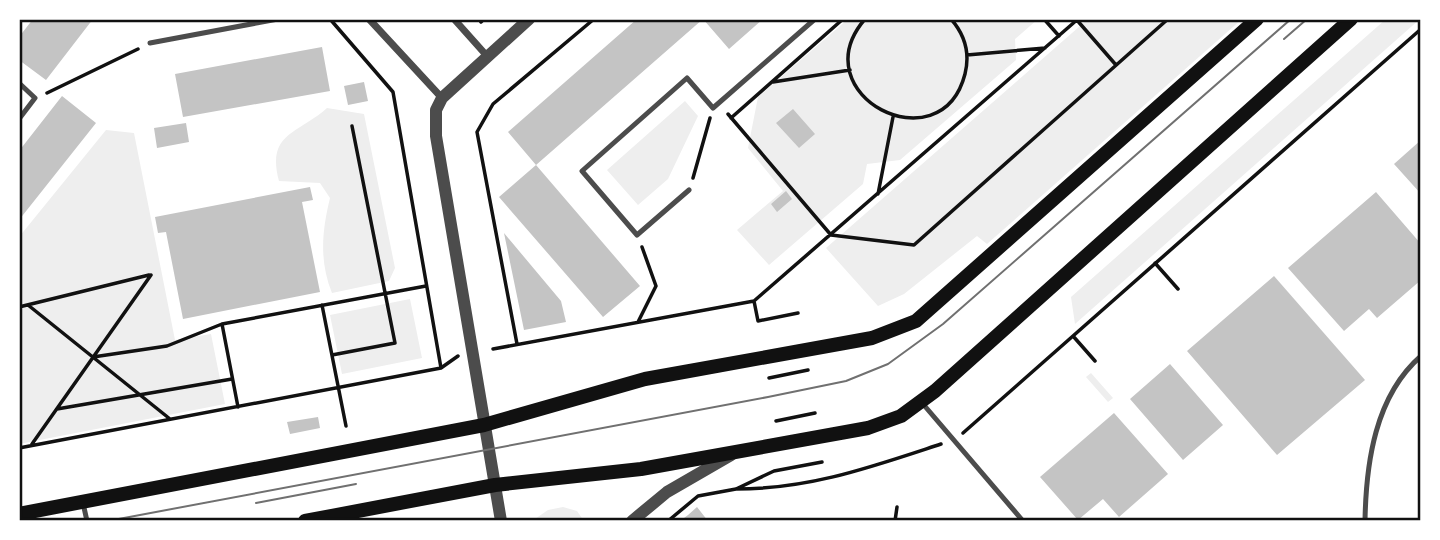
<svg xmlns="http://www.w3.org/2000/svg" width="1440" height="540" font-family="Barlow,sans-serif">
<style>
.green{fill:#eee}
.building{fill:#c4c4c4}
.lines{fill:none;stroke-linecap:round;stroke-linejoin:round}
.path{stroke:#111;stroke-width:3.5}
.service{stroke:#4c4c4c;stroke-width:5}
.minor{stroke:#4c4c4c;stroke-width:7}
.tertiary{stroke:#4c4c4c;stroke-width:12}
.secondary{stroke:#111;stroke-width:14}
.tram{stroke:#707070;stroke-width:2}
.neatline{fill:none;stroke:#111;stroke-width:2.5}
</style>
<rect width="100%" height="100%" fill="#fff"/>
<path class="green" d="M848,19H1038L1015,39L1016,60L900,160L867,164L863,184L769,265L737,230L783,191L748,148L758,97Z
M1088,19H1242L987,244L977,236L904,294L878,306L826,248Z
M1386,19H1420L1075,324L1071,297Z
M685,101L698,116L668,179L638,205L607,170Z
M327,108L364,114L395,268L389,281L332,293C319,261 322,231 330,198L320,183L279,181C266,133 298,134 327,108Z
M106,130L134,133L175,340L211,334L225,404L19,444V237Z
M410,299L422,358L342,374L330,315Z
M1091,373L1113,398L1108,402L1086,377Z
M563,507L577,511L584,521H532L548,510Z"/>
<path class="building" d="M33,19H93L46,80L19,60V37Z
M637,19H703L536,165L508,132Z
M703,19H763L729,49Z
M322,47L330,91L183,117L175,74Z
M364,82L368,101L348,105L344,86Z
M62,96L96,123L19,220V151Z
M793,109L815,134L799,148L776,123Z
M186,123L189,142L157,148L154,128Z
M1421,140V194L1394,164Z
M536,165L640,286L603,317L499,197Z
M310,187L313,200L302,202L320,292L183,319L166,232L158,233L155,217Z
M786,191L792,199L777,212L771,204Z
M1376,192L1421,244V280L1377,318L1369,309L1344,331L1288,268Z
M504,233L561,301L566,322L524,330Z
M1274,276L1365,380L1277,455L1187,351Z
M1170,364L1223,425L1183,460L1130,399Z
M1114,413L1168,474L1119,517L1103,499L1078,520L1040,477Z
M318,417L320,428L290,434L287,422Z
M697,507L708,521H680L688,515Z"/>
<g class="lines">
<path class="path" d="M330,19L393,92L441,368
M479,19L481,22L484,19
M865,19C800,95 941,167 965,74C970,54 965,35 951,19
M1044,19L1059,36
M1076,19L1116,65
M967,55L1045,48
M773,82L850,70
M47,93L138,49
M728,114L831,235L914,245L1168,19
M731,118L843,19
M693,178L710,118
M878,194L893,117
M1155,263L1178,289
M754,301L758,321L798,313
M28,305L170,419
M322,305L346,426
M19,307L149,275
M638,322L656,286L642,247
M222,324L238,407
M1073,336L1095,361
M517,344L477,132L493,104L594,19
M493,349L754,301L1078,19
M332,355L395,343L352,126
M93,357L167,346L222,324L426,286
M769,378L808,370
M57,409L232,379
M776,421L815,413
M963,433L1421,29
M32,444L151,275
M19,448L441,368L458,356
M736,489C810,489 871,467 941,444
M668,521L698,496L736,489L774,471L822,462
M895,521L897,507"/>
<path class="service" d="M150,43L278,19
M19,83L35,98L19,119
M689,190L637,235L582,171L687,78L713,108L815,19
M923,404L1023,521
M83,503L87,521
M1365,521C1366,463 1375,396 1421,356"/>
<path class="minor" d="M369,19L442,98
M454,19L487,56"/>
<path class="tertiary" d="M501,521L436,136V110L442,98L529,19
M632,521L667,492L731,455"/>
<path class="secondary" d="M19,514L484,425L645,379L872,338L916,321L1257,19
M305,521L495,485L641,469L868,428L901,416L935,391L1351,19"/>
<path class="tram" d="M1284,39L1307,19
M256,503L356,484
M108,521L768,397L846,381L888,364L943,324L1291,19"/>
</g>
<rect width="1440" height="540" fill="none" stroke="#ffffff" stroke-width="42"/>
<rect x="21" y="21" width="1398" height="498" class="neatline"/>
</svg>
